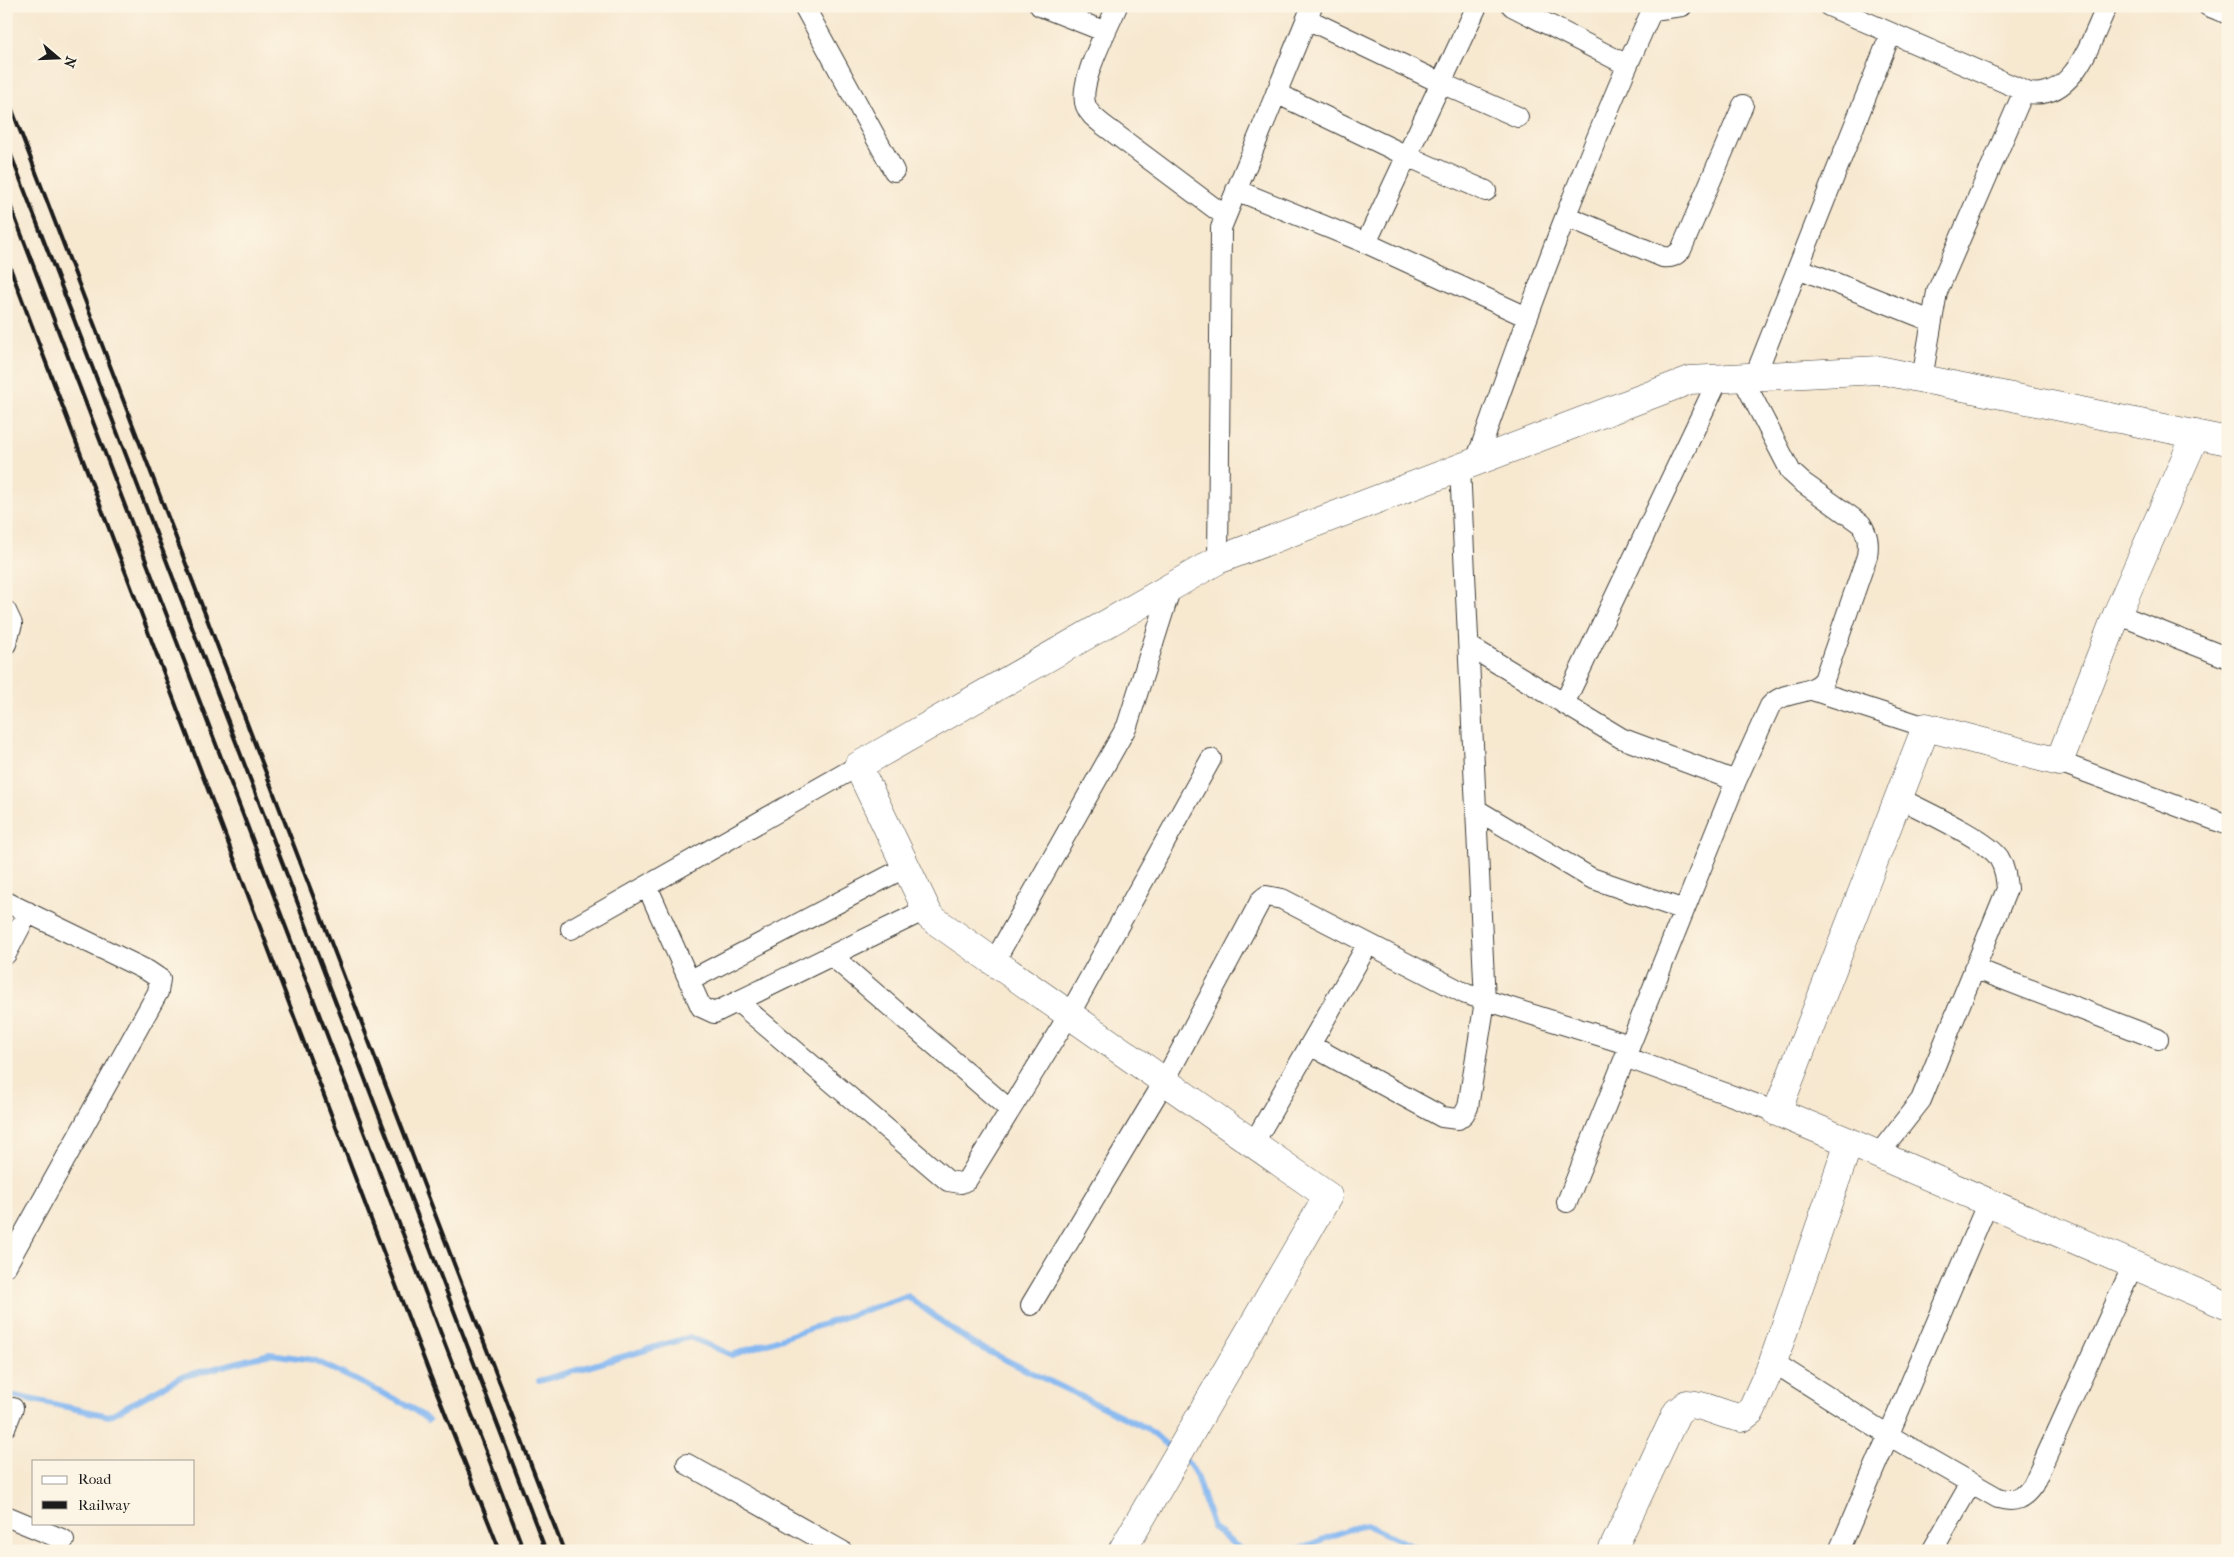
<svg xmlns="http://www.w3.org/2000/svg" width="2234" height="1557" font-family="'IM FELL French Canon',serif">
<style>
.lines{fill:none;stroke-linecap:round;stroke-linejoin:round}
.stream{stroke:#84b7f1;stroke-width:6}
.street-casing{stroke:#3d3b37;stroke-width:22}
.secondary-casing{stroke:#3d3b37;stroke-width:29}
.street{stroke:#fff;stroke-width:20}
.secondary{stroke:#fff;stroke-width:28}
.rail{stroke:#1c1c1c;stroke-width:4}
</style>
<rect width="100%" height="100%" fill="#fcf5e5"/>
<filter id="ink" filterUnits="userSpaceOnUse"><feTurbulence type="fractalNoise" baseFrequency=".02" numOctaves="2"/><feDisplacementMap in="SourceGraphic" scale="10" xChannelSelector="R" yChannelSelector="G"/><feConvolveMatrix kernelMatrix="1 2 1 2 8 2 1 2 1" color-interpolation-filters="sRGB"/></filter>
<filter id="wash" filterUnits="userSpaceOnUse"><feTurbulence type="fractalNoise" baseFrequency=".0096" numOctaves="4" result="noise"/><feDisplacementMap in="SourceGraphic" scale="20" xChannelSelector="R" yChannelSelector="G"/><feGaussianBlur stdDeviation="1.12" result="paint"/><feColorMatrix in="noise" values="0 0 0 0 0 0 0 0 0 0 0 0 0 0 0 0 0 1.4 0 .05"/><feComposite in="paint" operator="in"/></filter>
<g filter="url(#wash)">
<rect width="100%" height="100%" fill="#f7e8d0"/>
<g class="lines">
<path class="stream" d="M539,1381L690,1337L732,1355L907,1296L973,1344L1146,1428L1173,1450
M6,1394L109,1416L181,1377L270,1354L314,1360L409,1406L428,1420
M1183,1458L1190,1465L1196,1475L1213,1528L1239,1548L1246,1551
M1294,1551L1349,1529L1367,1525L1423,1551"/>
</g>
</g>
<g filter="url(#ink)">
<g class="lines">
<defs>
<path id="street" d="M804,6L894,171
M1040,6L1106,32
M1117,6C1108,29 1077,84 1086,106C1089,114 1096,119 1102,124L1225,216
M1512,6L1627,65
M1829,6L2029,93C2075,100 2091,39 2107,6
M2208,6L2228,14
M1653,10L1682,6
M1307,19L1441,83L1518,117
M1276,93L1407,156L1486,191
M1236,190L1366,243L1527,317
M1566,216L1663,257C1672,258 1675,256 1681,250L1743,105
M1366,243L1477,6
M1798,268L1931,321
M1755,376L1891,33
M1922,379L1937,292L2024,91
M1476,461C1530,307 1586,154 1654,6
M1218,560L1221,228L1312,6
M6,611L12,624L6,644
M2117,614L2228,658
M1469,646L1621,738L1736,781
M1812,690L1926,727
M1564,704L1719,378
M2059,762L2228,825
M1477,810L1591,878L1684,910
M647,886L701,1007L714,1013L927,909
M6,902L148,971L160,979L158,992L6,1266
M571,929L858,766
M6,954L28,912
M832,956L1010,1110
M994,962L1127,726L1171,587
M1974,968L2158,1039
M689,981L906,867
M738,1002L948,1181L961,1183L967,1180L1069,1015L1211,759
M1310,1045L1442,1117L1458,1119L1464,1114L1468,1107L1485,1001L1460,467
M1625,1057L1777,1112
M1253,1144L1368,944
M1878,1155L1921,1100L2007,889C2006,878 2005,868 1999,858C1988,840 1920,809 1899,798
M1567,1202L1736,781L1770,706C1784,689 1810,697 1824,680L1867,556C1869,543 1868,535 1861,524L1802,482L1791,472L1742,377
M1031,1305L1164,1082L1261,900L1266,896L1282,899L1466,994L1630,1045
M1773,1362L1888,1435L1998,1498C2015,1503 2023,1499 2033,1485L2133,1265
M6,1426L13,1408
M687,1464L842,1551
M6,1516L64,1540
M1839,1551L1988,1202
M1932,1551L1971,1483"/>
<path id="secondary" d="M1849,1142L2228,1306
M1122,1551L1328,1196L930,917L858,766L1218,560L1690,380L1879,370L2228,441
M1612,1551L1677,1412L1687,1404C1706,1404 1723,1416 1742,1418L1751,1411L1773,1362L1849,1142L1777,1112L1926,727L2059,762L2117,614L2196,434"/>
</defs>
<use href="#street" class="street-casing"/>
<use href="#secondary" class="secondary-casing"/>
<use href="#street" class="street"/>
<use href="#secondary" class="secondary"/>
<path class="rail" d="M6,94L564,1551
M6,142L546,1551
M6,194L524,1551
M6,257L430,1375L500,1551"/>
</g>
</g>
<rect width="2234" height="1557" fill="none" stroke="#fcf5e5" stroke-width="25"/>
<rect x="32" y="1460" width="162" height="65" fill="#fcf5e5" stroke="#a29e95"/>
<rect x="42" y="1476" width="25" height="8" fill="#ffffff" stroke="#a29e95"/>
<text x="78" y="1484" font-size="15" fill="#1c1c1c">Road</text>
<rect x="42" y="1501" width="25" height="8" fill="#1c1c1c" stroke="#a29e95"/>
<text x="78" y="1510" font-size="15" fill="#1c1c1c">Railway</text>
<g transform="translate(58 58) rotate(109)" stroke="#fcf5e5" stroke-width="4" paint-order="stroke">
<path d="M0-4L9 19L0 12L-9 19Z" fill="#1c1c1c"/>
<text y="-8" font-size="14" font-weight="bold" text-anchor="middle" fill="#1c1c1c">N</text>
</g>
</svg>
